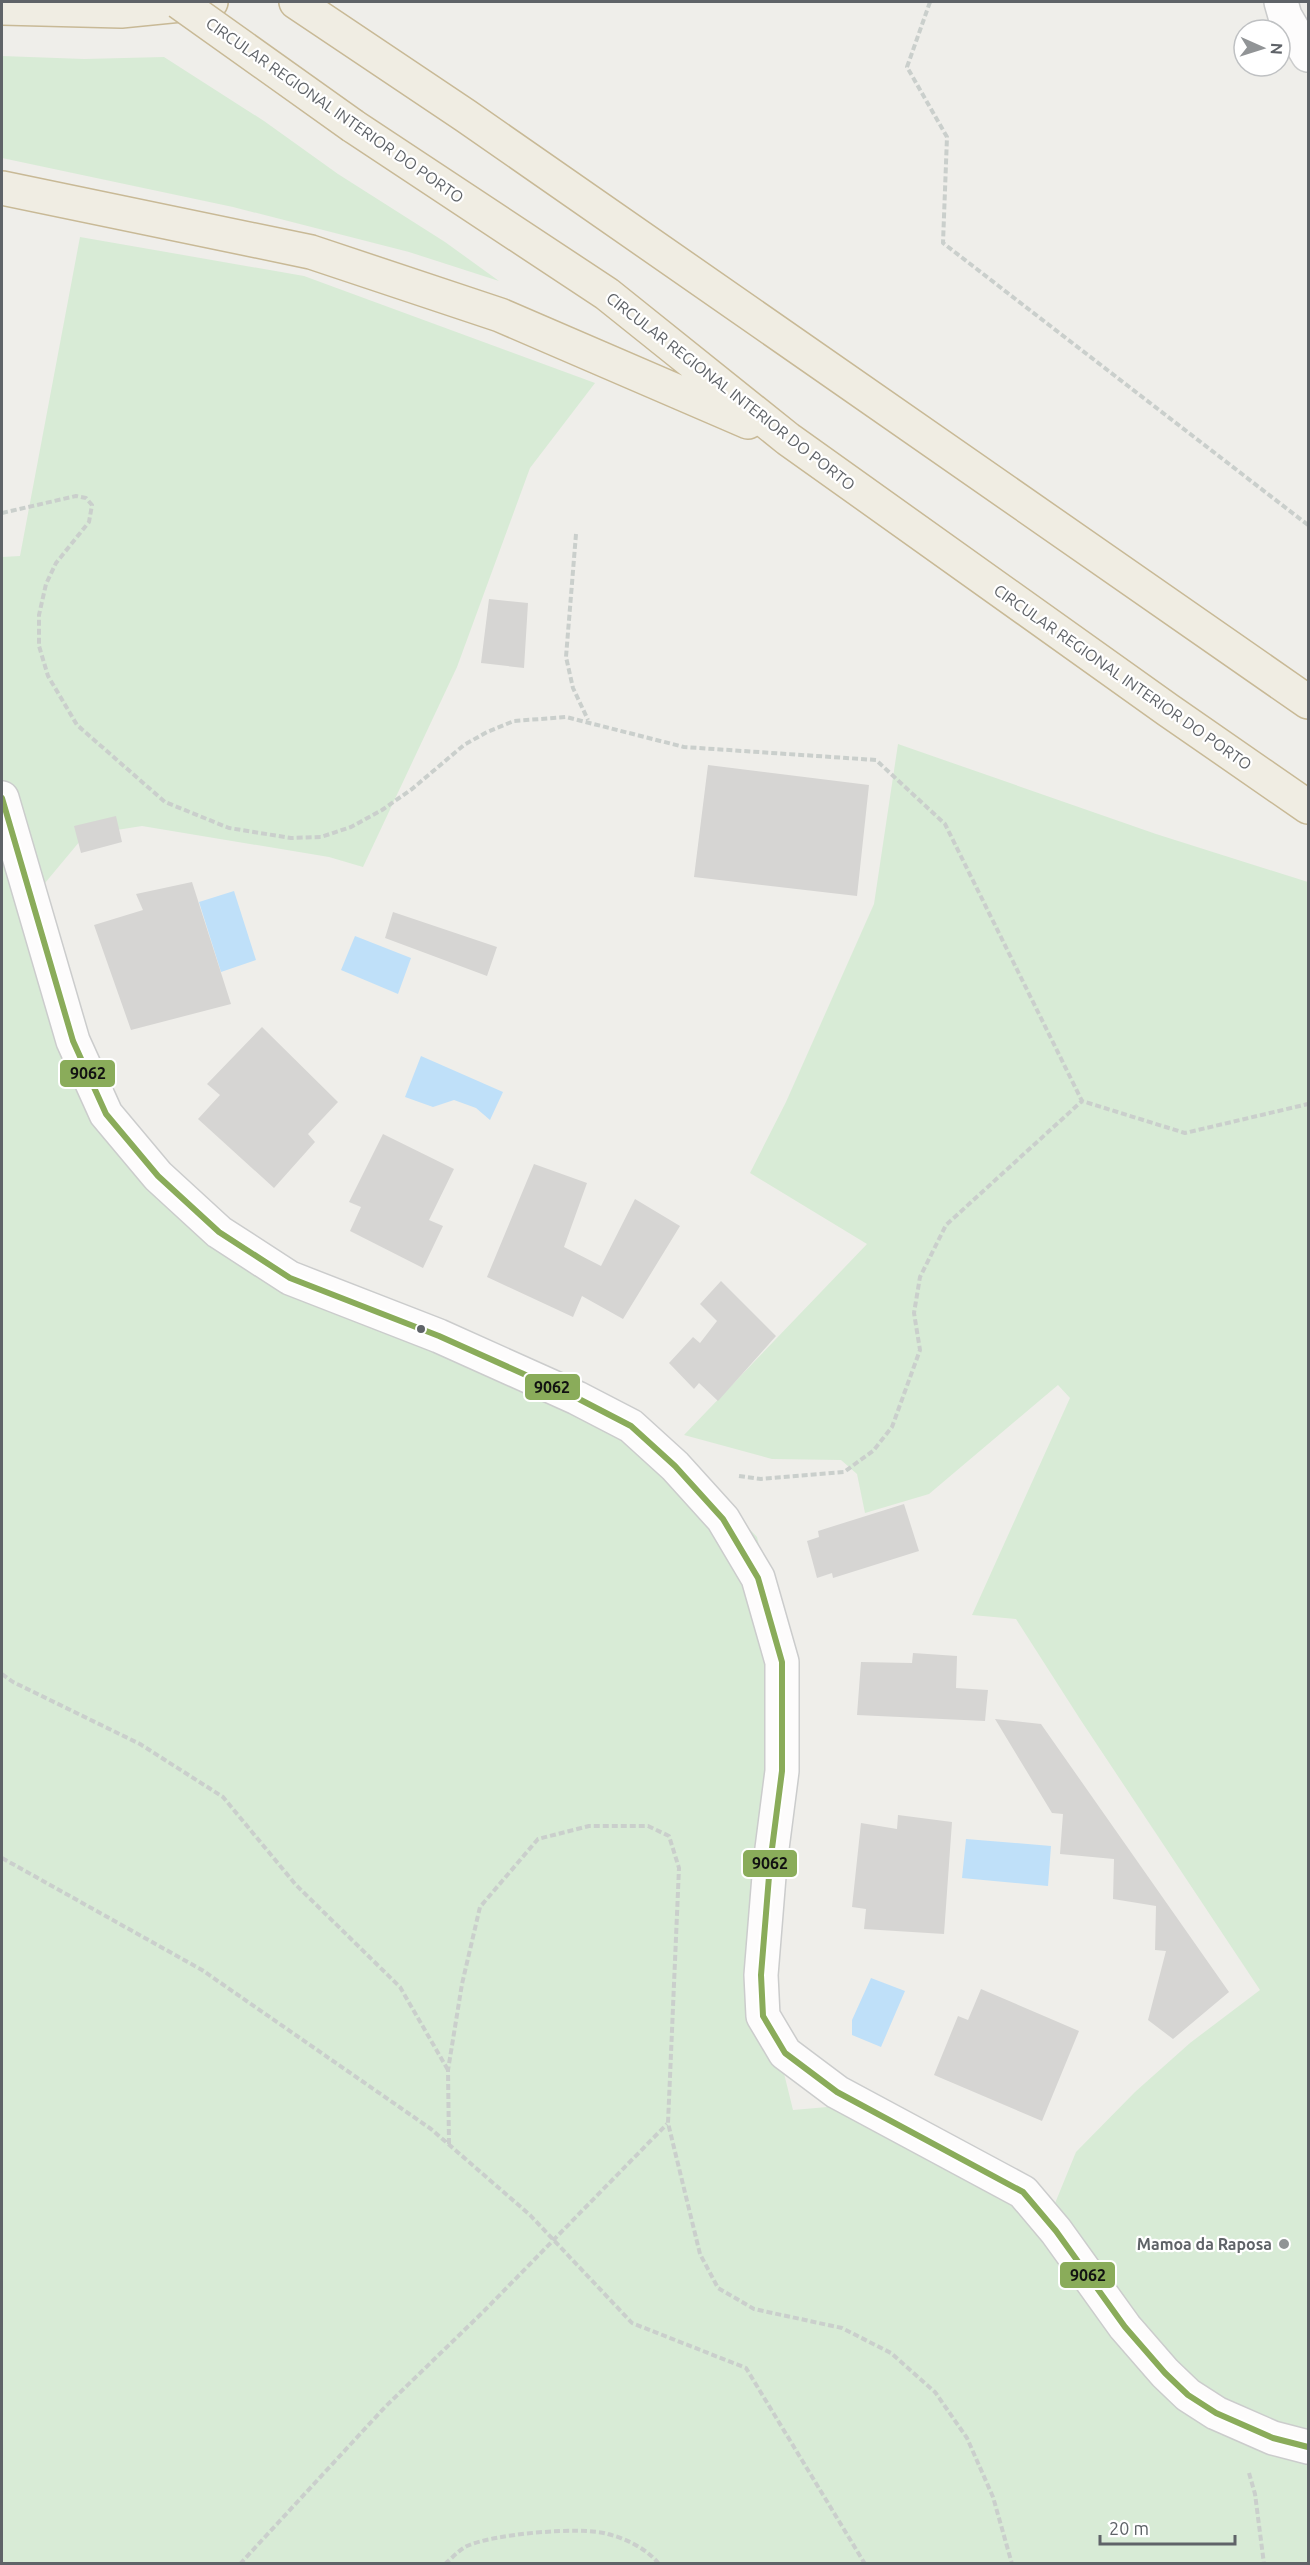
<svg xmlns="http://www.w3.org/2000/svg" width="1310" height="2565" font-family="Ubuntu,sans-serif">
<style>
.green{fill:#d8ebd6}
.water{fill:#bfe0f9}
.building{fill:#d6d5d3}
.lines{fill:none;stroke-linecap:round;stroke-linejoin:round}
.street-casing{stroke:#cbcccc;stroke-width:36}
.highway-casing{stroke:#c8b996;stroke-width:36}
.path{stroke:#cacfcc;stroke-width:4;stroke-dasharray:6 3;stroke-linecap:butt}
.street{stroke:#fdfcfc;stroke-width:33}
.highway{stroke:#f0ede3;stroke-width:33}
.highway-bridge-casing{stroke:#c8b996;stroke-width:36;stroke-linecap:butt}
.highway-bridge{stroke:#f0ede3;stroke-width:33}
.bus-1-casing{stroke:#fff;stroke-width:10}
.bus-1{stroke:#8aac5a;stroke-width:6}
.bus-dot{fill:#5f6368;stroke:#fff;stroke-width:2}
.poi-dot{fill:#919496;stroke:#fff;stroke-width:2}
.labels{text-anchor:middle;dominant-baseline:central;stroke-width:4.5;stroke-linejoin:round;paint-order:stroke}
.street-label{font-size:16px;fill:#5f6368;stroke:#fff}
.poi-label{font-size:16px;font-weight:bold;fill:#5f6368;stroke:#fff;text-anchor:end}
.line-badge{stroke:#fff;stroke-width:2}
.pale-badge-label{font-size:16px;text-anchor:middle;font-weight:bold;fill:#111}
</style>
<rect width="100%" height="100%" fill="#efeeea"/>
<path class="green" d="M2,56L84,59L164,57L264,121L338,174L445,242L499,281L409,252L233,207L2,158Z
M80,237L304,276L595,383L530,468L457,667L363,867L329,857L142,826L85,835L35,895L68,1034L164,1199L360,1317L647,1423L757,1537L795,1700L754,1951L793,2110L839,2106L1051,2213L1076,2152L1135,2092L1190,2043L1260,1990L1080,1719L1016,1619L972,1615L1070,1398L1058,1385L929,1494L865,1513L857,1474L841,1460L772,1459L684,1435L867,1244L750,1173L786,1102L874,904L898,744L1156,834L1308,882V2563L2,2564V557L20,556Z"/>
<path class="water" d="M234,891L256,960L221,972L199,902Z
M355,936L411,958L398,994L341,970Z
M421,1056L503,1092L490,1120L476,1108L454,1100L433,1107L405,1097Z
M966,1839L1051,1846L1048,1886L962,1878Z
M871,1978L905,1991L881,2047L852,2035V2020Z"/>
<path class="building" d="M489,599L528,603L524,668L481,663Z
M708,765L869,785L857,896L694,877Z
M116,816L122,842L81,853L74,826Z
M192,882L231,1004L131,1030L94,925L143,910L136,894Z
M393,912L497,947L487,976L385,938Z
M262,1027L338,1102L308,1134L315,1142L274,1188L198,1119L220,1095L207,1084Z
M383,1134L454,1169L429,1220L443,1226L423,1268L350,1231L361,1207L349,1202Z
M534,1164L587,1183L564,1247L601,1266L635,1199L680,1226L623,1319L582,1296L573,1317L487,1277Z
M721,1281L776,1336L718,1401L699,1383L694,1389L669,1363L693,1337L700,1343L717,1321L700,1304Z
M904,1504L919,1551L833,1578L832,1573L817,1578L807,1541L819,1537L818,1531Z
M913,1653L957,1656L956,1688L988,1690L985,1721L857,1715L861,1662L912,1663Z
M995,1719L1041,1724L1229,1992L1173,2039L1148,2020L1166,1951L1155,1950L1156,1906L1113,1899L1114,1859L1060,1854L1063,1814L1052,1813Z
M898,1815L952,1822L944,1934L864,1929L866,1909L852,1907L861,1823L897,1829Z
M981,1989L1079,2031L1042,2121L934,2075L958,2016L968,2020Z"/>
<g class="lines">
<defs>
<path id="street" d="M1281,2L1285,16L1308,55
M2,798L73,1041L106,1114L158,1176L219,1232L290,1278L439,1336L577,1398L631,1426L675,1466L723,1519L758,1578L782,1662V1771L770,1864L761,1975L763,2016L785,2053L837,2092L1023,2192L1056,2231L1125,2327L1165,2373L1188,2395L1216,2413L1273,2438L1308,2447"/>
<path id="highway" d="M296,2L466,116L1308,702
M2,8L121,11L211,2
M353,126L607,294L788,439L1168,710L1308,807
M2,188L311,252L500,315L748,422"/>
</defs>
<use href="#street" class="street-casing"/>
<use href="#highway" class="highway-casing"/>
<path class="path" d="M930,2L907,67L947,137L943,243L1308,525
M2,513L76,496L86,498L92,505L89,522L56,563L46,584L39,615V646L48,676L77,725L165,802L229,828L291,838L321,837L351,827L382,810L412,789L464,745L487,732L514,721L566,717L684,747L876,760L945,824L1082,1101L1185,1133L1308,1104
M576,534L566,657L573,688L588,720
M739,1476L761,1479L844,1472L873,1451L892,1427L920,1350L914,1313L920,1277L946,1225L1082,1101
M2,1674L13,1682L140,1744L223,1797L296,1885L400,1987L448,2070
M2,1858L202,1970L431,2129L530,2215L632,2323L746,2368L865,2564
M449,2144L448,2070L462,1984L480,1907L538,1839L589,1826H648L669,1836L679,1868L668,2123L700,2254L718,2288L754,2309L842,2328L891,2353L935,2392L967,2438L993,2497L1012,2564
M1249,2473L1255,2494L1264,2564
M240,2564L385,2407L484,2311L667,2124
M445,2564C452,2558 459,2550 467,2546C492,2534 582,2526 608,2534C627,2539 647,2549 659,2564"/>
<use href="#street" class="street"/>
<use href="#highway" class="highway"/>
<defs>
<path id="highway-bridge" d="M179,2L353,126"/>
</defs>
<use href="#highway-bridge" class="highway-bridge-casing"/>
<use href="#highway-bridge" class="highway-bridge"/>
<defs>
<path id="bus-1" d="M2,798L73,1041L106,1114L158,1176L219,1232L290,1278L439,1336L577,1398L631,1426L675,1466L723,1519L758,1578L782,1662V1771L770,1864L761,1975L763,2016L785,2053L837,2092L1023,2192L1056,2231L1125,2327L1165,2373L1188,2395L1216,2413L1273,2438L1308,2447"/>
</defs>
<use href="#bus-1" class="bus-1-casing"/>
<use href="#bus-1" class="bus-1"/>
</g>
<circle class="bus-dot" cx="421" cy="1329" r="5"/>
<circle class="poi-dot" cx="1284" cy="2244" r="6"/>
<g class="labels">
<g class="street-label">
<text transform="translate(335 110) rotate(35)">CIRCULAR REGIONAL INTERIOR DO PORTO</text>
<text transform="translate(731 391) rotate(38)">CIRCULAR REGIONAL INTERIOR DO PORTO</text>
<text transform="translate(1123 677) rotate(35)">CIRCULAR REGIONAL INTERIOR DO PORTO</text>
</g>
<g class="poi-label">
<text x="1272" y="2244">Mamoa da Raposa</text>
</g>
</g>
<g class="line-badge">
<rect x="59" y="1059" width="57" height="29" rx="6" fill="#8aac5a"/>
<rect x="524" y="1373" width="57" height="28" rx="6" fill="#8aac5a"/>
<rect x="742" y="1849" width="56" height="29" rx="6" fill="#8aac5a"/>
<rect x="1059" y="2261" width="57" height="28" rx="6" fill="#8aac5a"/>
</g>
<g class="pale-badge-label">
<text x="88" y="1079">9062</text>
<text x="552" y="1393">9062</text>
<text x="770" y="1869">9062</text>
<text x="1088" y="2281">9062</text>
</g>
<rect width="1310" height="2565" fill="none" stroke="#5f6368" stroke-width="6"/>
<g transform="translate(1262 48) rotate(93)"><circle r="28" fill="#ffffff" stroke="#bfc1c3" stroke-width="1.5"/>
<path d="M0-4.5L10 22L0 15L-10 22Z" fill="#919496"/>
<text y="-9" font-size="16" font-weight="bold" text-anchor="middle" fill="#5f6368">N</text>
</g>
<path d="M1100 2535v9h135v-9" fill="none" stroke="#5f6368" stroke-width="3"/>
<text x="1109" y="2535" font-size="18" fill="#5f6368" stroke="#ffffff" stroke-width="4.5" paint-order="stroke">20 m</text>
</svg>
